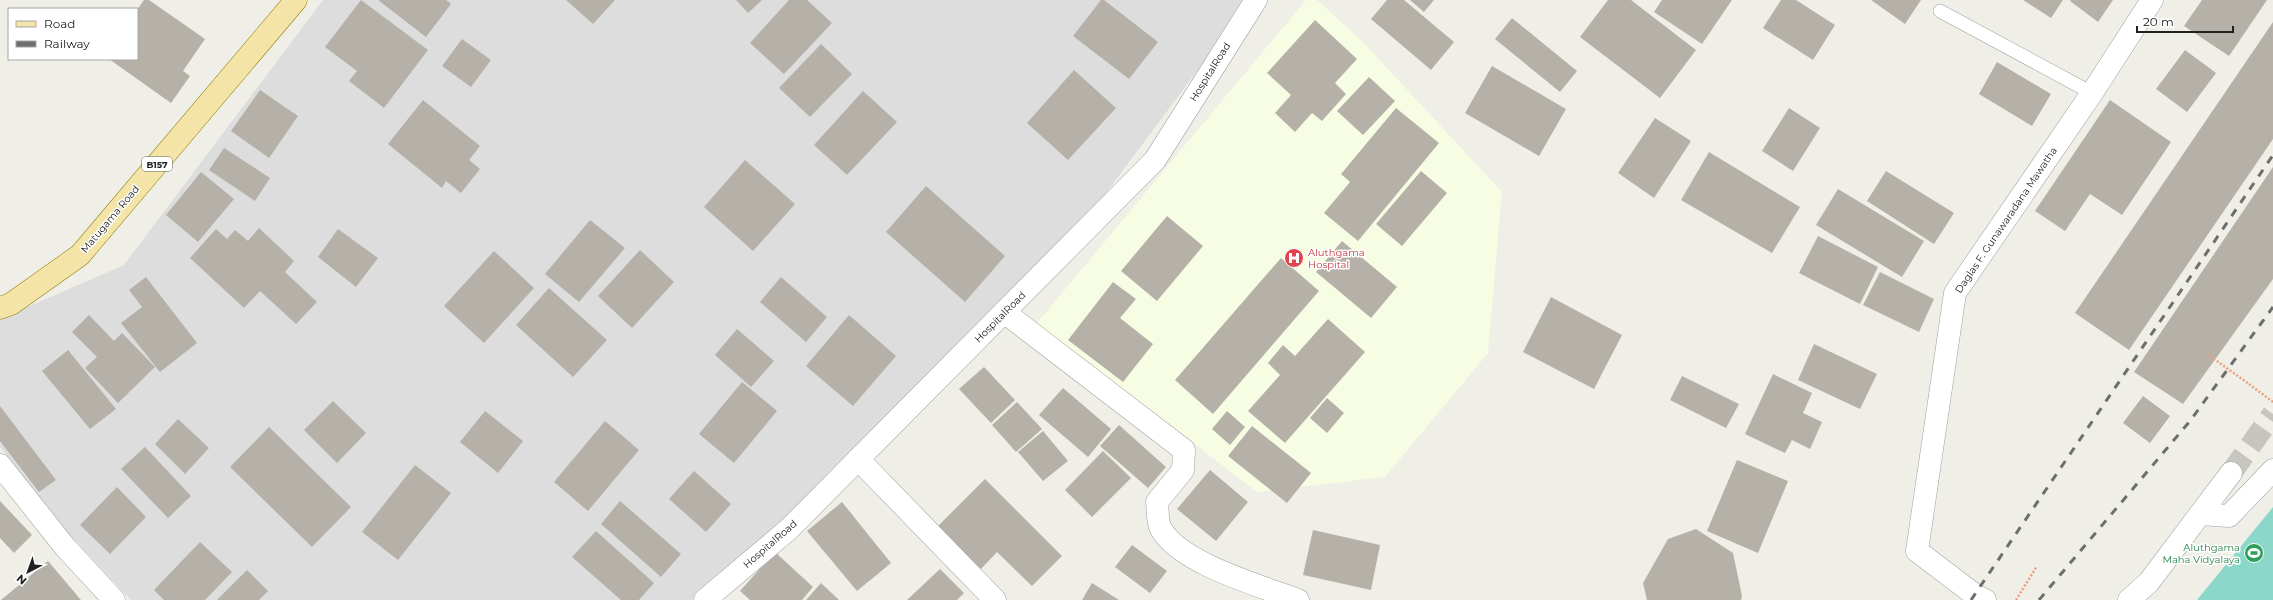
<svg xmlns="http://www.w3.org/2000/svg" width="2273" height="600" font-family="Montserrat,sans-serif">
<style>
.residential{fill:#ddd}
.education{fill:#f7fde3}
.pitch{fill:#8bd8cb}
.building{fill:#b5b1a9}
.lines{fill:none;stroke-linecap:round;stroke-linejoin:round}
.street-tunnel{stroke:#c6c5bf;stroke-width:22;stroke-dasharray:22 11;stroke-linecap:butt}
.lane-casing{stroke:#a1a1a1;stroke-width:14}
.street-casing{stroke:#a1a1a1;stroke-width:23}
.primary-casing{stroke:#8f800d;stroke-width:23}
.path{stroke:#ee9e79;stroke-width:2.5;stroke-dasharray:2 2;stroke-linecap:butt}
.lane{stroke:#fff;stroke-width:13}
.street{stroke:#fff;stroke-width:22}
.primary{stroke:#f4e4a7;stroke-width:22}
.rail{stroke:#6e6e6e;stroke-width:3;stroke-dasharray:8 8;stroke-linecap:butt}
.path-bridge{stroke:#ee9e79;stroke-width:2.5;stroke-dasharray:2 2;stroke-linecap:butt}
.labels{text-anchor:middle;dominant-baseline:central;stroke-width:3;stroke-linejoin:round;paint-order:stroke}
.shield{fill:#fff;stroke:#636363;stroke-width:1}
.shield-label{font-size:9px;font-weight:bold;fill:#202020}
.street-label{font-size:10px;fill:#202020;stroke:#fff}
.health-label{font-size:10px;fill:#be3a42;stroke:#fff;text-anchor:start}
.leisure-label{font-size:10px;fill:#27864d;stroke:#fff;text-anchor:end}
</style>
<rect width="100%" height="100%" fill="#efeee7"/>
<path class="residential" d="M323,0H1250L1094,209L741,563L691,600H131L61,525L0,447V319L124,265Z"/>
<path class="education" d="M1306,0H1317L1361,40L1502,192L1488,353L1385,477L1257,492L1037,323Z"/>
<path class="pitch" d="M2273,507V600H2197Z"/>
<path class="building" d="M144,0H149L205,39L183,71L190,76L171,103L109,59H137V10Z
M361,0L428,50L384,108L349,81L357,71L325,47Z
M378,0H446L451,4L426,37Z
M566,0H615L593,24Z
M736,0H762L748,13Z
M789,0H807L832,23L784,74L750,43Z
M1101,0H1104L1158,42L1129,79L1073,36Z
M1387,0H1404L1454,42L1431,70L1371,19Z
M1410,0H1434L1424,12Z
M1608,0H1631L1696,50L1660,98L1580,37Z
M1662,0H1732L1702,44L1654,12Z
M1781,0H1796L1835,25L1813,60L1763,28Z
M1871,0H1921L1905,24Z
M2023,0H2063L2051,18Z
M2071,0H2113L2098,22L2070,1Z
M2202,0H2267L2229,56L2184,26Z
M1512,18L1577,71L1560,92L1495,39Z
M1315,20L1357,59L1335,83L1346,94L1322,121L1312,113L1295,132L1275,113L1291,95L1267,73Z
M2273,22V139L2129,350L2075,313Z
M462,39L491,60L471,87L442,66Z
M821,44L852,74L810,117L779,88Z
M2185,50L2216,73L2187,112L2156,89Z
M1997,62L2051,94L2032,126L1979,94Z
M1492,66L1566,109L1539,156L1465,113Z
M1074,70L1116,108L1068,160L1027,123Z
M1369,77L1395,101L1363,135L1337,111Z
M260,90L298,116L269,158L231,131Z
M863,91L897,122L847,175L814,145Z
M423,100L480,146L469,160L480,169L461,193L446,181L442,188L388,144Z
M2110,100L2171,142L2122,215L2090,194L2065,231L2035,211Z
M1396,108L1439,143L1358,241L1324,213L1350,182L1341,174Z
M1789,108L1820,128L1793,171L1762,151Z
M1655,118L1691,141L1654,198L1618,173Z
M224,148L270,178L255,201L209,170Z
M1709,152L1800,207L1772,253L1681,200Z
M745,160L795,204L753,251L704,207Z
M2273,167V279L2183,404L2134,372Z
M1421,171L1447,193L1402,246L1376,224Z
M1886,171L1954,213L1934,244L1867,201Z
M201,172L234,199L198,242L166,215Z
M926,186L1005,256L965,302L886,232Z
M1838,189L1924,241L1902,277L1816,225Z
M1167,216L1203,246L1157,301L1121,271Z
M590,220L625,248L579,302L545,274Z
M259,228L294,261L285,272L317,302L296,324L260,291L244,308L190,258L216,229L227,239L235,230L248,241Z
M338,229L378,258L356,287L318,257Z
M1818,236L1878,267L1860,304L1799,273Z
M1342,241L1397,287L1371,318L1316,272Z
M640,250L674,282L632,328L598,296Z
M494,251L534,288L484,343L444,306Z
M1281,258L1319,291L1213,414L1175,380Z
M1880,272L1934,299L1919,332L1863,305Z
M146,277L197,343L160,372L121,323L142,307L129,290Z
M781,277L827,317L806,342L760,302Z
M1113,282L1136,299L1120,318L1153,344L1123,382L1068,340Z
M549,288L607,340L573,377L516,325Z
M1551,297L1622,335L1594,389L1523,352Z
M89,315L114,341L122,333L155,367L118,403L85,368L97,357L72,332Z
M849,315L896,356L853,406L806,366Z
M1328,319L1365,352L1285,443L1248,411L1280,375L1268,363L1283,345L1295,356Z
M737,329L774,361L751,387L715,355Z
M1814,344L1877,374L1860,409L1798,380Z
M68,350L116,409L90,429L42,371Z
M984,367L1015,400L991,423L959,389Z
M1773,374L1812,393L1803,413L1822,422L1810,449L1792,440L1785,453L1745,434Z
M1682,376L1739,404L1726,428L1670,400Z
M742,382L777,411L734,463L699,434Z
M1063,388L1111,429L1088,457L1039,415Z
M2143,396L2170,416L2150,443L2123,423Z
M1327,398L1344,413L1327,433L1310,418Z
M333,401L366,433L337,463L304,430Z
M1017,402L1042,429L1016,452L992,425Z
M0,406L56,480L39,492L0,441Z
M485,411L523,441L498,473L460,442Z
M1227,411L1245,427L1230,445L1212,429Z
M178,419L209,448L185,474L155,444Z
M605,421L639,450L588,511L554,482Z
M1119,425L1166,467L1148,488L1100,446Z
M1252,426L1311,473L1287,503L1228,456Z
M269,427L351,507L312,547L230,467Z
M1043,431L1068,461L1043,481L1018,452Z
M145,447L191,496L168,518L121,469Z
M1103,451L1131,478L1092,517L1065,490Z
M1737,460L1788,481L1758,553L1707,531Z
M415,465L451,493L398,560L362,532Z
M1210,470L1248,502L1216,541L1177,509Z
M694,471L731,504L706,532L669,499Z
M985,479L1062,556L1032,586L997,552L979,571L936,528Z
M117,487L146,517L110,554L80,525Z
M0,501L32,535L14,553L0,538Z
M620,501L681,554L661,577L601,524Z
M842,502L891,563L857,591L807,531Z
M1696,529L1733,553L1742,596L1741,600H1647L1643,583L1668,539Z
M1313,530L1380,545L1371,590L1303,575Z
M596,531L654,583L639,600H621L572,557Z
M200,542L232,572L205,600H164L154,590Z
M1132,545L1167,571L1150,593L1115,567Z
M775,552L813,587L802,600H750L740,591Z
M48,561L81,600H1Z
M940,569L964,593L957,600H907Z
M247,570L268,591L259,600H217Z
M821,583L839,600H806Z
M1092,583L1119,600H1082Z"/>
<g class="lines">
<path class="street-tunnel" d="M2231,473L2273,414"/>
<defs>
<path id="lane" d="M1940,11L2092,93"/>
<path id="street" d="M1004,312L1184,450L1183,470L1157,502C1158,509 1157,522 1161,529C1181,564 1261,586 1298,600
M858,459L995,600
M0,465L65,547L114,600
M2200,514L2229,516L2273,470
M705,600L789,529L1155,160L1256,0
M1985,600L1975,595L1917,551L1955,293L2092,93L2152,0
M2129,600L2149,582L2231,473"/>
<path id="primary" d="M0,308L11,304L80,255L296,0"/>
</defs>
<use href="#lane" class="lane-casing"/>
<use href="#street" class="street-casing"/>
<use href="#primary" class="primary-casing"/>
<path class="path" d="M2249,384L2273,402
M2016,600L2037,566"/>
<use href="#lane" class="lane"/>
<use href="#street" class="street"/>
<use href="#primary" class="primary"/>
<path class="rail" d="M1971,600L2273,155
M2039,600L2190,421L2273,307"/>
<path class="path-bridge" d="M2207,354L2249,384"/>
</g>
<defs>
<symbol id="hospital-disc" viewBox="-11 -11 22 22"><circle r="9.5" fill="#e0444e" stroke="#fff"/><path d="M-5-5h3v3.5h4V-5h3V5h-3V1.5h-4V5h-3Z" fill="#fff"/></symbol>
<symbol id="stadium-disc" viewBox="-11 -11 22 22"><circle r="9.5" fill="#2e9e5b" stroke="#fff"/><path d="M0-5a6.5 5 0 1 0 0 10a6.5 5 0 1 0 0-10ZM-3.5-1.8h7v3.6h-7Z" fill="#fff"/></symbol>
</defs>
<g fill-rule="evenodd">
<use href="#hospital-disc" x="1283" y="247" width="22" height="22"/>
<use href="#stadium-disc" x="2243" y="542" width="22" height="22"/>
</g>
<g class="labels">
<rect class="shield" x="142" y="157" width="30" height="14" rx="3"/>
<g class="shield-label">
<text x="157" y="164">B157</text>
</g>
<g class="street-label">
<text transform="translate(1210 72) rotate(-58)">HospitalRoad</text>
<text transform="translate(110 219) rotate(-50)">Matugama Road</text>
<text transform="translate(2006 220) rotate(-56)">Daglas F. Gunawaradana Mawatha</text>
<text transform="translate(1000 317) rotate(-45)">HospitalRoad</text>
<text transform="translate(770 544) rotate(-41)">HospitalRoad</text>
</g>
<g class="health-label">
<text x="1308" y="252">Aluthgama<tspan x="1308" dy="12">Hospital</tspan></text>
</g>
<g class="leisure-label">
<text x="2240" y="547">Aluthgama<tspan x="2240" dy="12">Maha Vidyalaya</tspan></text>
</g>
</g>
<rect x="8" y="8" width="130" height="52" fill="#ffffff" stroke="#a6a6a6"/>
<rect x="16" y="21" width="20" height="6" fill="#f4e4a7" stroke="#a6a6a6"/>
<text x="44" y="28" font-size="12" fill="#202020">Road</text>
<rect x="16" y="41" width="20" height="6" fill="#6e6e6e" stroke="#a6a6a6"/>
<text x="44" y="48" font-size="12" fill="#202020">Railway</text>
<g transform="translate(28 572) rotate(221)" stroke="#ffffff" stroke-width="3" paint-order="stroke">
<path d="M0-3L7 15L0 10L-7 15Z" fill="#202020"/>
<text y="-6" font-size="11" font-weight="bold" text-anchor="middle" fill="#202020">N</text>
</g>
<path d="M2137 26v6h96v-6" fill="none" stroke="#202020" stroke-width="2"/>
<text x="2143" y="26" font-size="12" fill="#202020" stroke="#ffffff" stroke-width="3" paint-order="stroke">20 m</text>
</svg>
